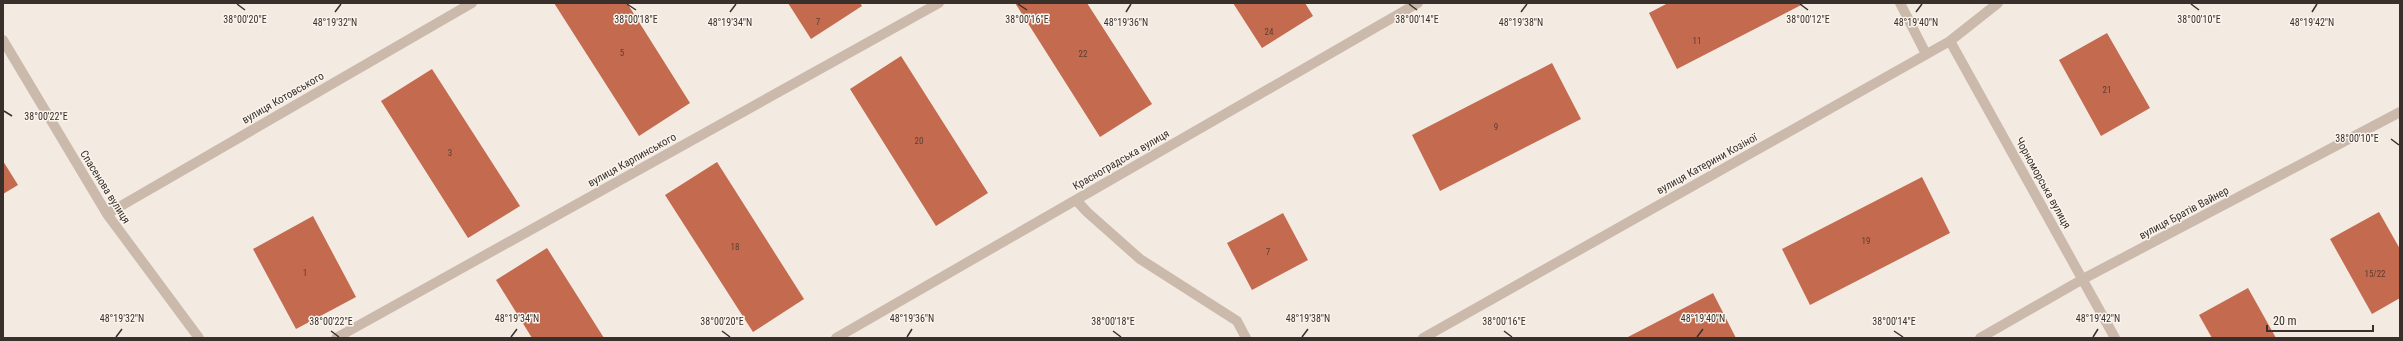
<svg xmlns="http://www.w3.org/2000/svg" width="2403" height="341" font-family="'Roboto Condensed',sans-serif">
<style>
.building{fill:#c36a4f}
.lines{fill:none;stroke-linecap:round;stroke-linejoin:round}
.minor{stroke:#cbbaac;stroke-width:10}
.ticks{fill:none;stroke:#3a302b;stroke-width:1.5}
.labels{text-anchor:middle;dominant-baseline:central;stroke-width:3;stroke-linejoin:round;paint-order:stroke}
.number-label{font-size:9px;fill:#5c3e34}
.street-label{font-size:11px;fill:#3a302b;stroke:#faf4ed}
.ticks-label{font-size:10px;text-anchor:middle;fill:#3a302b;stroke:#faf4ed;stroke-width:3;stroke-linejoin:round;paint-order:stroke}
</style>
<rect width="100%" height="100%" fill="#f3eae1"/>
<path class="building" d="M554,3H627L690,103L639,136Z
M788,3H860L862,6L811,39Z
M1015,3H1087L1152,104L1100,137Z
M1233,3H1305L1313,16L1262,48Z
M1668,3H1805L1677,69L1649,13Z
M2107,33L2150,108L2101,136L2059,60Z
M901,56L988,193L936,226L850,89Z
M1552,63L1581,119L1440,191L1412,135Z
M432,69L520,206L468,238L381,101Z
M3,161L18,185L3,194Z
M717,162L804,299L753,332L665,195Z
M1922,177L1950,233L1810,305L1782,249Z
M2379,212L2400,249V298L2372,314L2330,239Z
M1283,213L1308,260L1252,290L1227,243Z
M313,216L356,297L296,329L253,249Z
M547,248L604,338H532L496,280Z
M2248,288L2276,338H2212L2199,315Z
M1713,293L1736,338H1626Z"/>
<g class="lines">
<path class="minor" d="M1900,3L1926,54
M3,40L107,214L199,338
M1950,41L2115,338
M1076,200L1087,212L1140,259L1237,321L1246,338
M107,214L472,3
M336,338L939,3
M836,338L1418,3
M1423,338L1950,41L1998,3
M1980,338L2083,279L2400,112"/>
</g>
<path class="ticks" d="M237,4L245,10M627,4L636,10M1018,4L1027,10M1409,4L1417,10M1800,4L1808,10M2191,4L2199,10M335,12L341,4M730,12L736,4M1126,12L1131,4M1521,12L1527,4M1916,12L1922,4M2312,12L2317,4M4,111L12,116M2391,139L2399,145M331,331L339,337M722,331L730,337M1113,331L1121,337M1504,331L1512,337M1894,331L1903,337M116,337L122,329M511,337L517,329M907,337L912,329M1302,337L1308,329M1697,337L1703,329M2093,337L2098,329"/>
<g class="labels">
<g class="number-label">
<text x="818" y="22">7</text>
<text x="1269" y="32">24</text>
<text x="1697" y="41">11</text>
<text x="622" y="53">5</text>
<text x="1083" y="54">22</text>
<text x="2107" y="90">21</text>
<text x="1496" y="127">9</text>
<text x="919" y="141">20</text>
<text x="450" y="153">3</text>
<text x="1866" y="241">19</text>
<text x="735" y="247">18</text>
<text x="1268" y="252">7</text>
<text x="305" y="273">1</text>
<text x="2375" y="274">15/22</text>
</g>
<g class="street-label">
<text transform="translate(283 98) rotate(-30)">вулиця Котовського</text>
<text transform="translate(632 160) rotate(-29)">вулиця Карпинського</text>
<text transform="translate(1121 160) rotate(-30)">Красноградська вулиця</text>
<text transform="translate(1707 164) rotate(-29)">вулиця Катерини Козіної</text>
<text transform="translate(2043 183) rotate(61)">Чорноморська вулиця</text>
<text transform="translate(105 187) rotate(58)">Спасенова вулиця</text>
<text transform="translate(2184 213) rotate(-28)">вулиця Братів Вайнер</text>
</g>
</g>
<g class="ticks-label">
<text x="245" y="23">38°00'20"E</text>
<text x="636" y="23">38°00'18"E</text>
<text x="1027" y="23">38°00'16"E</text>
<text x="1417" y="23">38°00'14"E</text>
<text x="1808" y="23">38°00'12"E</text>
<text x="2199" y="23">38°00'10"E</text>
<text x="2312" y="26">48°19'42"N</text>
<text x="335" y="26">48°19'32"N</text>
<text x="730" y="26">48°19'34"N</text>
<text x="1126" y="26">48°19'36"N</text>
<text x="1521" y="26">48°19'38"N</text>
<text x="1916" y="26">48°19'40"N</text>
<text x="46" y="120">38°00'22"E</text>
<text x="2357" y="142">38°00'10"E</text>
<text x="122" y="322">48°19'32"N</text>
<text x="517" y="322">48°19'34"N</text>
<text x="912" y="322">48°19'36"N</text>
<text x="1308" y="322">48°19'38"N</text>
<text x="1703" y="322">48°19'40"N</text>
<text x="2098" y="322">48°19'42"N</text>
<text x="331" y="325">38°00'22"E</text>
<text x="722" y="325">38°00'20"E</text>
<text x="1113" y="325">38°00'18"E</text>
<text x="1504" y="325">38°00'16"E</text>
<text x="1894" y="325">38°00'14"E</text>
</g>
<rect width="2403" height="341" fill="none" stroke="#3a302b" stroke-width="8"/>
<path d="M2267 325v6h106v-6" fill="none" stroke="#3a302b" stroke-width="2"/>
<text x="2273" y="325" font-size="12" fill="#3a302b" stroke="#faf4ed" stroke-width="3" paint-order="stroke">20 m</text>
</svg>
